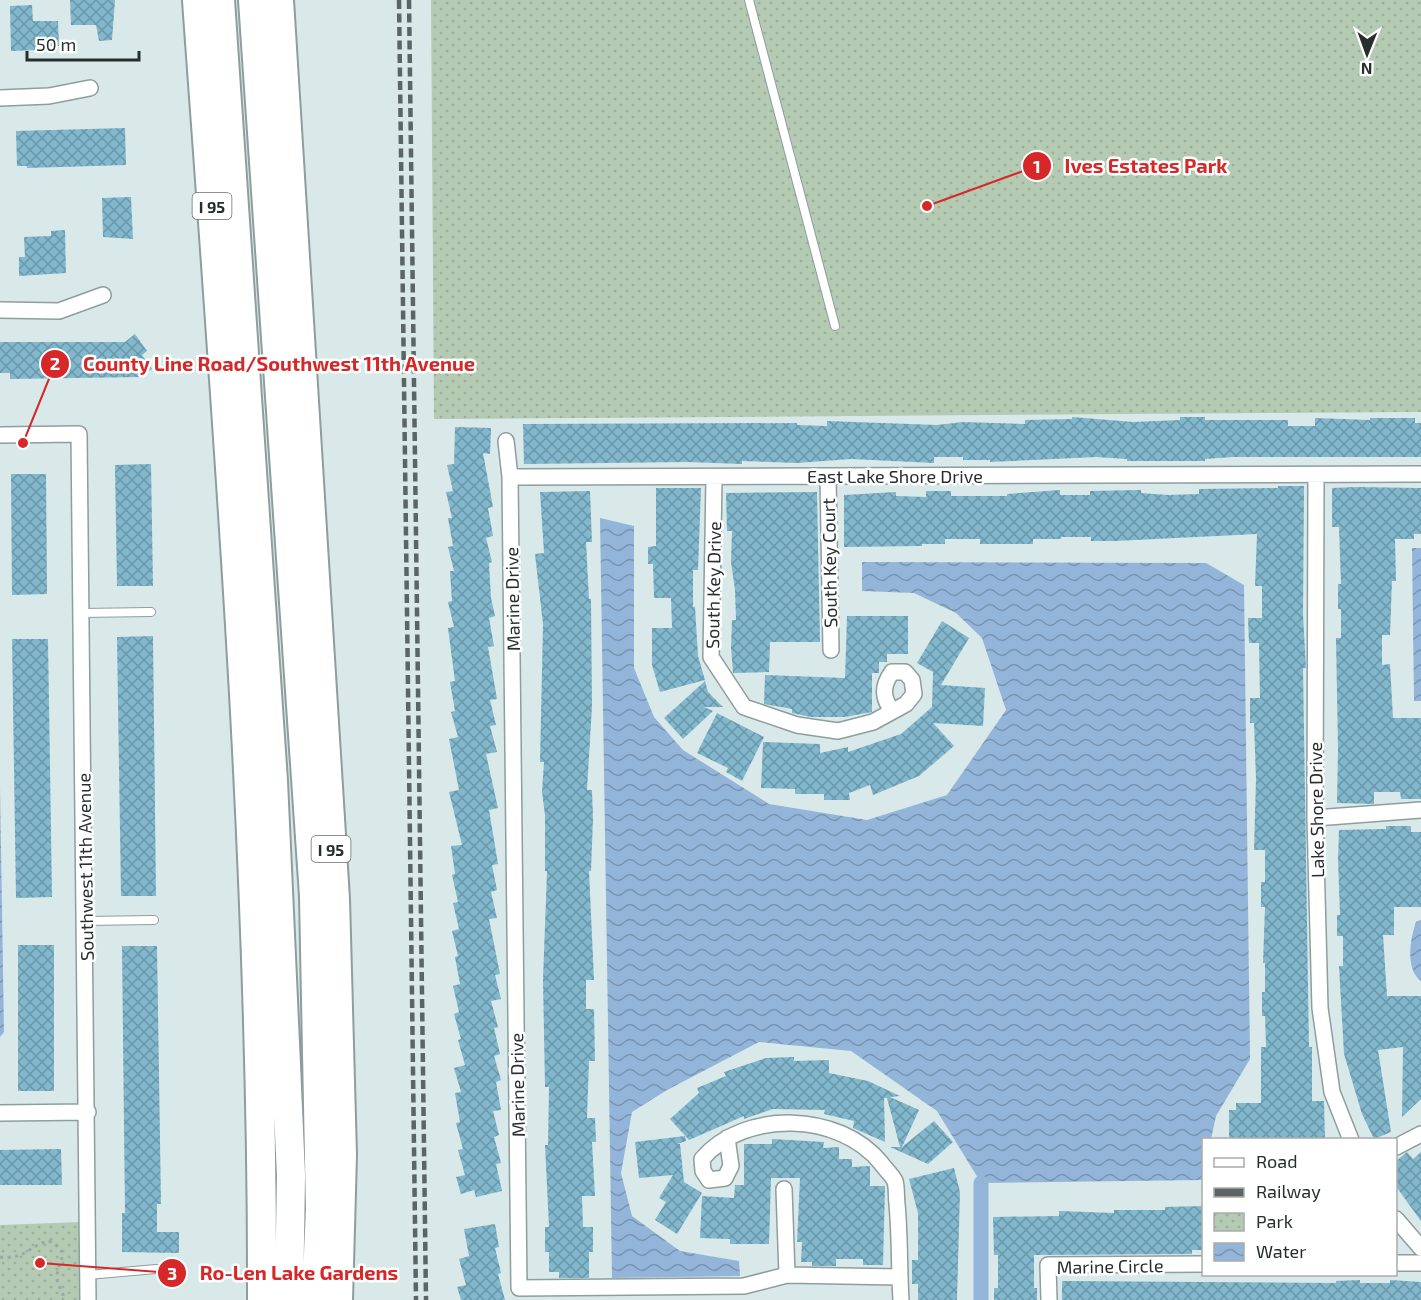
<svg xmlns="http://www.w3.org/2000/svg" width="1421" height="1300" font-family="'Exo 2',sans-serif">
<style>
.park{fill:url(#park-dots)}
.water{fill:url(#water-waves)}
.lines{fill:none;stroke-linecap:round;stroke-linejoin:round}
.canal{stroke:#94b5da;stroke-width:15}
.building{fill:url(#building-cross-hatch)}
.service-casing{stroke:#8e9d9d;stroke-width:10}
.minor-casing{stroke:#8e9d9d;stroke-width:18}
.motorway-casing{stroke:#8e9d9d;stroke-width:32}
.path{stroke:#9ba8a8;stroke-width:3;stroke-dasharray:3 4.5;stroke-linecap:butt}
.service{stroke:#fff;stroke-width:8}
.minor{stroke:#fff;stroke-width:15}
.motorway{stroke:#fff;stroke-width:28}
.rail{stroke:#5c6565;stroke-width:4.5;stroke-dasharray:9 4.5;stroke-linecap:butt}
.labels{text-anchor:middle;dominant-baseline:central;stroke-width:5;stroke-linejoin:round;paint-order:stroke}
.shield{fill:#fff;stroke:#686d6d;stroke-width:1.5}
.shield-label{font-size:16px;font-weight:bold;fill:#282e2e}
.street-label{font-size:18px;fill:#282e2e;stroke:#fff}
.leader{fill:none;stroke:#d62828;stroke-width:2}
.callout-dot{fill:#d62828;stroke:#fff;stroke-width:2}
.mark-label{font-size:18px;text-anchor:middle;font-weight:bold;fill:#fff}
.callout-label{font-size:20px;text-anchor:middle;font-weight:bold;fill:#d62828;stroke:#fff;stroke-width:5;stroke-linejoin:round;paint-order:stroke}
</style>
<defs>
<pattern id="park-dots" width="8" height="8" patternUnits="userSpaceOnUse" patternTransform="scale(1.5)"><rect width="8" height="8" fill="#b4cab2"/><path d="M2 2h.1M6 6h.1" fill="none" stroke="#9bae99" stroke-width="1.8" stroke-linecap="round"/></pattern>
<pattern id="water-waves" width="16" height="10" patternUnits="userSpaceOnUse" patternTransform="scale(1.5)"><rect width="16" height="10" fill="#94b5da"/><path d="M0 5q4-4 8 0t8 0" fill="none" stroke="#7994b1"/></pattern>
<pattern id="building-cross-hatch" width="8" height="8" patternUnits="userSpaceOnUse" patternTransform="scale(1.5)"><rect width="8" height="8" fill="#81b8cd"/><path d="M0 0l8 8M0 8l8-8" fill="none" stroke="#6a96a7"/></pattern>
</defs>
<rect width="100%" height="100%" fill="#d9e9e9"/>
<path class="park" d="M431,0H1421V412L434,419Z
M81,1222L80,1300H0V1225Z"/>
<path class="water" d="M600,518L634,526V668L654,717L683,750L769,804L867,820L947,795L1006,710L982,638L956,613L914,593L862,591V562L1206,563L1244,585L1250,1059L1216,1116L1211,1139L1204,1140L1203,1180L981,1183L937,1111L851,1051L759,1042L667,1090L632,1112L621,1173L632,1216L680,1251L739,1261L740,1276L612,1278Z
M1412,548H1421V701H1414Z
M0,786L4,1032L0,1037Z
M1421,920V981C1405,969 1410,939 1416,922Z"/>
<g class="lines">
<path class="canal" d="M981,1300V1183"/>
</g>
<path class="building" d="M70,0H115L112,40L99,41L96,25H71Z
M32,5L33,21H58L59,46H36V50L11,51L10,6Z
M125,128L126,165L27,168V166H17L16,131Z
M131,197L133,239L103,237L102,198Z
M65,230L66,273L19,276V257H25L24,237L51,236V231Z
M135,334L147,351L142,355L152,369L141,377L10,379V373H0V342H125Z
M1072,417L1133,422L1180,420V417H1205V420H1288V426H1315V418L1370,420V418H1415V423H1421V457H1233L1205,459V461H1127V459L1096,457L990,462V460H963V457H934V463L851,459L797,463L742,461V464L688,462L524,464L523,424L797,423V425L827,426V421L937,425L963,422L1025,424V420L1072,419Z
M455,427L491,428L490,454L483,453L493,507L488,508L493,536L486,538L492,562L489,563L491,598L495,616L489,618L494,646L488,647L497,699L490,700L496,725L490,726L497,752L486,754L498,808L489,810L498,864L492,865L497,890L491,892L497,918L489,919L500,974L495,975L501,999L491,1001L498,1027L494,1028L500,1054L494,1056L501,1080L496,1082L501,1110L493,1111L499,1135L494,1137L501,1163L496,1164L502,1191L476,1197L474,1190L461,1194L456,1177L465,1175L458,1150L463,1149L456,1123L460,1122L455,1093L461,1092L454,1068L465,1065L458,1040L461,1039L454,1014L459,1012L453,986L460,984L455,957L458,956L452,931L459,929L453,903L458,902L452,875L455,874L451,846L462,845L449,792L459,790L449,739L458,737L451,712L455,711L450,682L455,681L448,628L454,627L448,602L452,601L450,571H454L448,547L453,546L448,518H452L446,492L453,491L447,465L454,464Z
M151,464L153,586H117L115,465Z
M11,474H46L47,594L12,595Z
M1278,486H1304L1303,615L1306,668H1303L1309,1047H1312V1101H1324L1325,1140H1229V1110H1236V1103H1261V1047H1266L1265,1016H1262V992H1265V963H1263L1265,907H1261V882H1265V850H1254L1256,779L1254,723H1250V698H1260L1259,643H1249L1248,618H1262V586H1255L1257,534L1115,541H1091V537H1061V539H1033V544H980V539H945V544H922V546L844,547V495L896,492V496L926,497V491H951V496H1007V494L1060,490V495H1090V491L1141,490V493L1168,495L1199,494V489L1278,488Z
M1356,487L1421,488V534H1414V539H1395L1396,581H1392L1390,635H1382V665L1390,664L1393,718H1421V799H1401L1400,792H1374V804L1337,803L1338,749L1336,638H1341V609H1338V584H1341L1339,527H1332V488Z
M656,488H701L698,570H693V607H695L698,656L705,680L660,692L652,665V628H672L671,598H654L653,564H648V547L656,546Z
M590,491L592,542H586L589,599H591L592,706L587,790H592L593,818L591,871H589L594,980H586V1009H594L595,1061H589L587,1118H595L596,1142H592L595,1196H582L583,1227H593V1252H589V1278H559V1272H549V1252H545V1227H549L545,1145H548L549,1087H545L543,980L547,871H545V815L542,792L544,762H540L543,624L535,554L544,553L540,492Z
M817,492L820,642H770L769,672L733,673L731,647L732,620H736L735,590L731,562L732,531H727L726,493Z
M847,616H908V654H887V662H879V673H872V712L845,717H811L792,713V709L764,704L765,675L845,678Z
M942,621L969,638L941,685L985,688L983,726L933,723L954,746L919,776L873,795L870,785L849,793L850,800H824V794H795V789L761,788L763,742L820,744V753L848,747V752L901,734L932,707L933,672L917,663Z
M153,636L156,896H121L117,637Z
M12,639H48L52,897L16,898Z
M705,681L708,692L723,707H704L713,711L683,739L664,718Z
M717,713L764,737L742,781L726,772L728,768L697,753Z
M1386,826H1411V832H1421V907H1394V935H1383L1387,996H1421V1099L1402,1117L1403,1047L1378,1050L1391,1132L1374,1139L1362,1114L1344,1054L1339,966H1343V936H1337V915H1340L1338,859L1339,830L1386,829Z
M18,945H54V1091H18Z
M122,946H157L161,1204H157V1232H179V1253L122,1252V1213H125Z
M794,1057V1061L829,1060V1073L868,1081L900,1096L890,1097L919,1110L902,1147L934,1121L953,1142L928,1164L890,1147H900L887,1098H884L885,1142L853,1128L854,1121L824,1114L825,1110L773,1109L744,1119V1116L689,1140L670,1119L699,1093L697,1088L726,1076L724,1072L766,1058Z
M685,1136L686,1141L677,1144H680L684,1182L702,1193L677,1234L655,1220L666,1202L659,1198L673,1175L639,1178L635,1142Z
M772,1139L824,1142L823,1148L839,1147V1159H852V1167L870,1166V1186H885L883,1265H863V1259H836V1266H812V1262H801L802,1242H797L800,1178H771L769,1244H730V1239L700,1238L702,1196L734,1198L735,1185H744V1144H772Z
M61,1149L62,1185H0V1150Z
M1407,1152L1413,1159L1421,1152V1221L1395,1185V1162Z
M954,1168L960,1192L957,1300H918V1284H912V1260H918V1213L909,1179Z
M1203,1206V1250H1192V1254L1034,1255V1288H1037V1300H994V1288H998V1255H994L993,1217L1059,1216V1211L1114,1213V1210H1165V1207Z
M495,1224L499,1247L495,1248L501,1273L498,1274L505,1300H461L457,1287L466,1285L459,1259L469,1256L464,1229Z
M1360,1280V1283H1390V1280L1421,1282V1300H1062V1281L1336,1283V1281Z"/>
<g class="lines">
<defs>
<path id="service" d="M749,0L835,326
M81,613L151,612
M85,921L154,920
M88,1275L156,1269"/>
<path id="minor" d="M0,98L49,96L90,88
M0,310L59,311L103,295
M0,435L79,434L88,1300
M506,441L510,477L1421,474
M1316,475L1315,818L1320,1008L1332,1092L1351,1140
M828,476L831,650
M510,477L519,1288L744,1286L787,1275L899,1277
M714,478L711,657L744,707L797,725L838,731L873,722L906,704L914,694L912,680L905,672H892C882,686 882,697 892,711
M1315,818L1421,810
M0,1113L88,1112
M727,1138L731,1166L725,1178L709,1180L703,1171L702,1159C745,1109 840,1112 881,1163C885,1169 892,1175 895,1181C897,1188 896,1197 897,1204C900,1236 899,1268 901,1300
M1396,1147L1421,1134
M784,1189L787,1275
M1396,1219L1421,1248
M1396,1263H1421
M1049,1300L1048,1265L1204,1264"/>
<path id="motorway" d="M197,0C228,433 263,866 262,1300
M220,0L273,781L291,1175L289,1300
M253,0L314,896L320,1209L316,1300
M279,0L335,899L342,1155L338,1300"/>
</defs>
<use href="#service" class="service-casing"/>
<use href="#minor" class="minor-casing"/>
<use href="#motorway" class="motorway-casing"/>
<path class="path" d="M0,1257C25,1260 30,1245 49,1241C73,1253 57,1260 57,1277C57,1285 64,1292 64,1300"/>
<use href="#service" class="service"/>
<use href="#minor" class="minor"/>
<use href="#motorway" class="motorway"/>
<path class="rail" d="M399,0L416,1300
M409,0L426,1300"/>
</g>
<g class="labels">
<g class="shield">
<rect x="192.5" y="193" width="39" height="26" rx="4.5"/>
<rect x="311.5" y="836" width="39" height="26" rx="4.5"/>
</g>
<g class="shield-label">
<text x="212" y="206">I 95</text>
<text x="331" y="849">I 95</text>
</g>
<g class="street-label">
<text x="895" y="476">East Lake Shore Drive</text>
<text transform="translate(829 563) rotate(-91)">South Key Court</text>
<text transform="translate(713 585) rotate(-89)">South Key Drive</text>
<text transform="translate(512 599) rotate(-91)">Marine Drive</text>
<text transform="translate(1316 810) rotate(-91)">Lake Shore Drive</text>
<text transform="translate(85 867) rotate(-91)">Southwest 11th Avenue</text>
<text transform="translate(517 1085) rotate(-91)">Marine Drive</text>
<text transform="translate(1110 1266) rotate(-1)">Marine Circle</text>
</g>
</g>
<path class="leader" d="M927 206L1037 166M23 443L55 364M40 1263L172 1273"/>
<g class="callout-dot">
<circle cx="927" cy="206" r="6"/>
<circle cx="23" cy="443" r="6"/>
<circle cx="40" cy="1263" r="6"/>
<circle cx="1037" cy="166" r="15"/>
<circle cx="55" cy="364" r="15"/>
<circle cx="172" cy="1273" r="15"/>
</g>
<g class="mark-label">
<text x="1037" y="173">1</text>
<text x="55" y="370">2</text>
<text x="172" y="1280">3</text>
</g>
<g class="callout-label">
<text x="1146" y="173">Ives Estates Park</text>
<text x="279" y="371">County Line Road/Southwest 11th Avenue</text>
<text x="299" y="1280">Ro-Len Lake Gardens</text>
</g>
<rect x="1202" y="1138" width="195" height="138" fill="#ffffff" stroke="#a9abab" stroke-width="1.5"/>
<rect x="1214" y="1158" width="30" height="9" fill="#ffffff" stroke="#a9abab" stroke-width="1.5"/>
<text x="1256" y="1168" font-size="18" fill="#282e2e">Road</text>
<rect x="1214" y="1188" width="30" height="9" fill="#5c6565" stroke="#a9abab" stroke-width="1.5"/>
<text x="1256" y="1198" font-size="18" fill="#282e2e">Railway</text>
<rect x="1214" y="1213" width="30" height="18" fill="url(#park-dots)" stroke="#a9abab" stroke-width="1.5"/>
<text x="1256" y="1228" font-size="18" fill="#282e2e">Park</text>
<rect x="1214" y="1243" width="30" height="18" fill="url(#water-waves)" stroke="#a9abab" stroke-width="1.5"/>
<text x="1256" y="1258" font-size="18" fill="#282e2e">Water</text>
<g transform="translate(1367 54) rotate(181)" stroke="#ffffff" stroke-width="4.5" paint-order="stroke">
<path d="M0-4.5L10 22L0 15L-10 22Z" fill="#282e2e"/>
<text y="-9" font-size="16" font-weight="bold" text-anchor="middle" fill="#282e2e">N</text>
</g>
<path d="M27 51v9h112v-9" fill="none" stroke="#282e2e" stroke-width="3"/>
<text x="36" y="51" font-size="18" fill="#282e2e" stroke="#ffffff" stroke-width="4.5" paint-order="stroke">50 m</text>
</svg>
